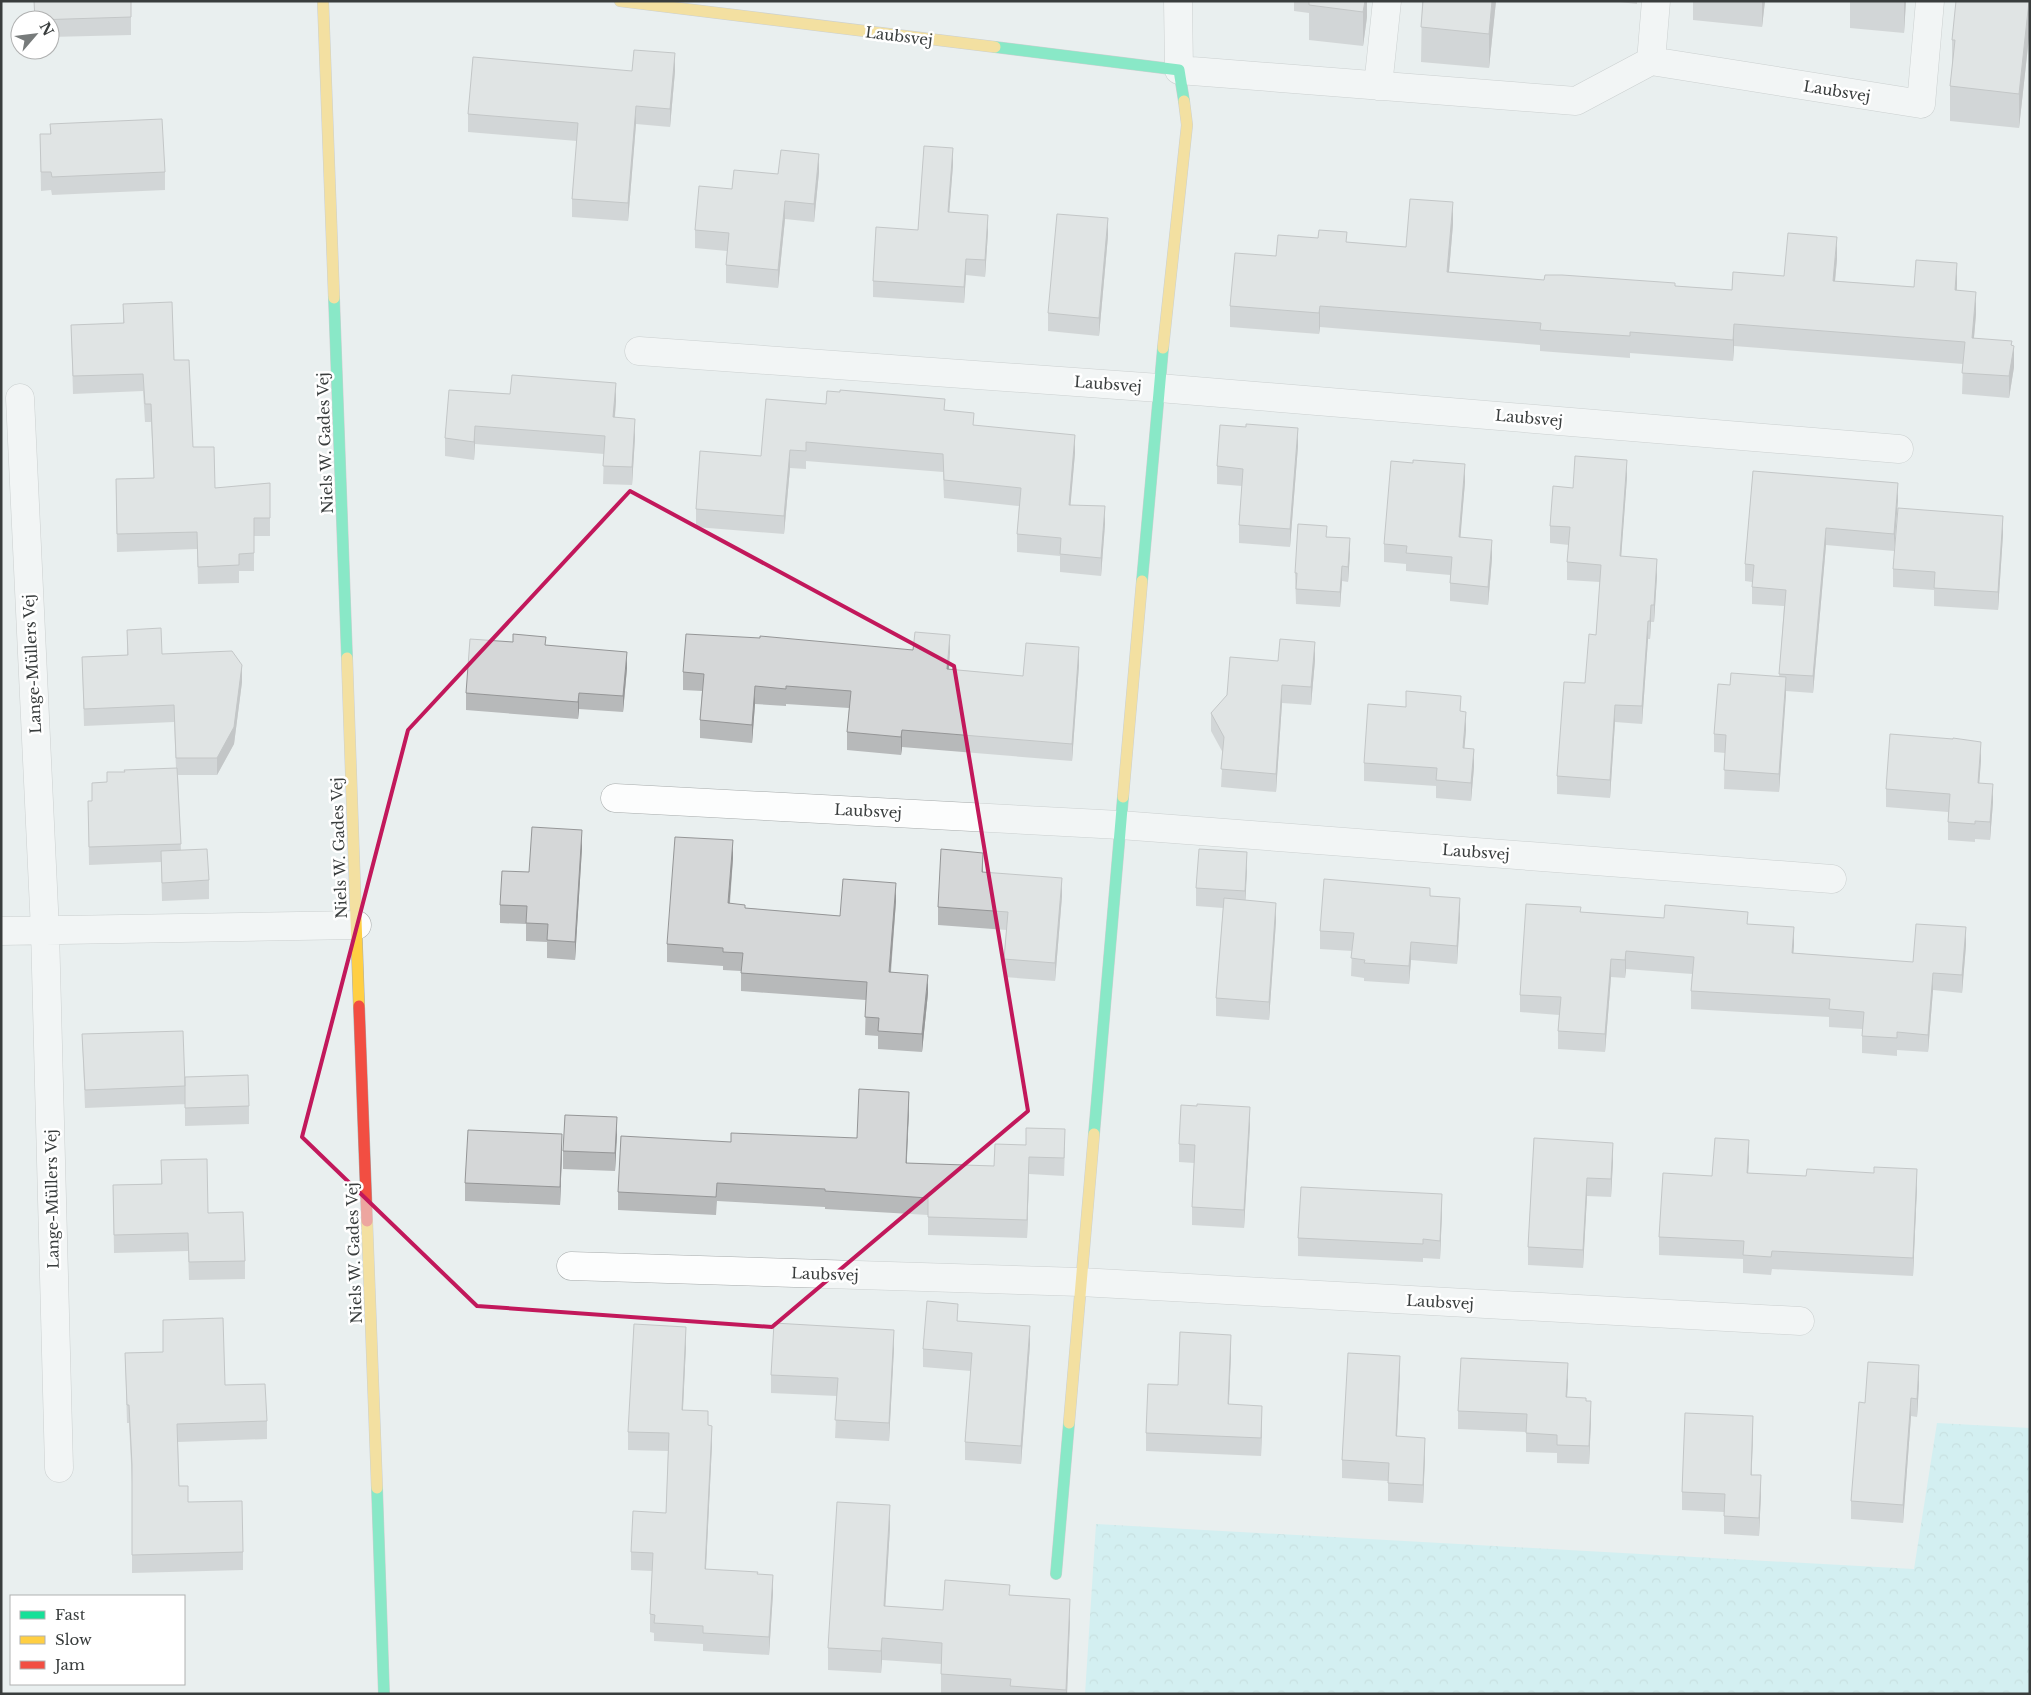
<svg xmlns="http://www.w3.org/2000/svg" width="2031" height="1695" font-family="'Libre Baskerville',serif">
<style>
.park{fill:url(#park-crowns)}
.lines{fill:none;stroke-linecap:round;stroke-linejoin:round}
.street-casing{stroke:#a7abab;stroke-width:29}
.fast-casing{stroke:#a7abab;stroke-width:12}
.slow-casing{stroke:#a7abab;stroke-width:12}
.jam-casing{stroke:#a7abab;stroke-width:12}
.street{stroke:#fcfdfd;stroke-width:28}
.fast{stroke:#16e098;stroke-width:11}
.slow{stroke:#ffcf43;stroke-width:11}
.jam{stroke:#f24e42;stroke-width:11}
.wall{fill:#b7b9ba}
.shaded-wall{fill:#959697}
.building{fill:#d5d7d8;stroke:#959697}
.marked{fill:none;stroke:#c2185b;stroke-width:4;stroke-linejoin:round}
.labels{text-anchor:middle;dominant-baseline:central;stroke-width:5;stroke-linejoin:round;paint-order:stroke}
.street-label{font-size:15px;fill:#393d3d;stroke:#fff}
</style>
<defs>
<pattern id="park-crowns" width="20" height="18" patternUnits="userSpaceOnUse" patternTransform="scale(1.25)"><rect width="20" height="18" fill="#b9f0f3"/><path d="M2 6a3 3 0 1 1 6 0M12 15a3 3 0 1 1 6 0" fill="none" stroke="#a0cfd1"/></pattern>
</defs>
<rect width="100%" height="100%" fill="#e9efef"/>
<path class="park" d="M1937,1423L2030,1428V1694H1085L1096,1524L1914,1569Z"/>
<g class="lines">
<defs>
<path id="street" d="M1178,1L1179,70L1576,101L1651,61L1921,104L1930,1
M1651,61L1656,1
M1378,86L1387,1
M639,351L1159,388L1899,449
M20,398L45,930L59,1468
M615,798L1120,825L1832,879
M1,931L357,925
M571,1266L1080,1282L1800,1321"/>
<path id="fast" d="M995,47L1179,70L1184,101
M334,298L347,658
M1142,581L1163,348
M1094,1134L1123,797
M377,1488L384,1694
M1056,1574L1069,1423"/>
<path id="slow" d="M323,1L334,298
M620,1L995,47
M1163,348L1187,125L1184,101
M347,658L359,1006
M1123,797L1142,581
M367,1221L377,1488
M1069,1423L1094,1134"/>
<path id="jam" d="M359,1006L367,1221"/>
</defs>
<use href="#street" class="street-casing"/>
<use href="#fast" class="fast-casing"/>
<use href="#slow" class="slow-casing"/>
<use href="#jam" class="jam-casing"/>
<use href="#street" class="street"/>
<use href="#fast" class="fast"/>
<use href="#slow" class="slow"/>
<use href="#jam" class="jam"/>
</g>
<path class="wall" d="M34,1H131V35L50,37V20H34Z
M1294,1H1367V17L1363,46L1309,40V13L1294,11Z
M1422,1H1496L1489,68L1421,62Z
M1611,1H1637V4Z
M1693,1H1765L1762,27L1693,20Z
M1850,1H1906L1904,33L1850,28Z
M2030,1V28L2019,128L1950,121V86L1952,68V40Z
M632,71H675L670,127L636,124L628,221L572,217V199L577,141L468,132V114Z
M50,124L165,172V190L52,195L51,190L41,191L40,134H50Z
M953,165L949,212L988,232L985,277L966,275L964,303L873,297V281L918,230Z
M819,172L814,222L785,219L778,288L726,283V265L727,251L695,248V230L732,189L778,174Z
M1453,224L1449,272L1544,280L1675,286L1732,290L1784,276L1837,259L1835,281L1914,287L1957,285V290L1976,314L1974,338L2012,346L2014,367L2009,398L1962,394L1963,364L1734,346L1733,361L1630,353V358L1540,351V345L1320,327L1319,334L1230,327V306L1276,256L1318,238L1347,242L1406,247Z
M1108,236L1099,336L1048,331V313Z
M123,304L174,360L193,447L215,488L270,483V536H254V571H239V583L198,584L197,549L117,552L116,479L154,478L151,422H145L143,391L73,394L71,325L123,323Z
M449,390L616,401L615,417L635,437L632,485L603,484L604,454L475,444L474,460L445,456V438Z
M826,404L945,410L974,426L1075,453L1070,505L1105,524L1101,576L1060,572V556L1017,552V534L1019,506L944,498L943,472L806,461V469L790,468L784,534L696,527V509Z
M1246,427L1298,446L1290,547L1239,543V525L1242,486L1217,484V466Z
M1753,471L1898,500L1894,551L1826,545L1813,693L1786,691L1779,792L1724,789L1725,753L1714,752V734L1730,685L1779,677L1784,606L1752,604V582L1745,581V564Z
M1627,477L1621,556L1657,576L1654,622H1651L1650,639H1648L1642,724L1615,722L1610,798L1557,794V776L1585,683L1596,635L1600,582L1567,580V562L1569,545L1550,543V526L1573,488Z
M1465,482L1460,537L1492,558L1488,605L1450,601V575L1406,571V564L1384,562V544Z
M2003,534L1998,610L1934,606V590L1893,587V569Z
M1327,537L1350,553L1348,582L1342,581L1340,607L1296,604L1295,573Z
M127,630L162,654L242,682L234,744L217,775H178L181,850L209,880V899L162,901L161,862L89,865L88,801H92V783L107,782L124,772L176,768L174,722L84,726L82,657L127,655Z
M546,645L627,668L623,712L579,709L578,719L466,710V693Z
M913,650L950,652L949,669L1023,676L1079,665L1072,761L902,747L901,755L847,750V732L849,708L786,704V706L755,704L752,743L700,738V720L702,691L683,690V672Z
M1315,660L1311,705L1282,703L1276,792L1221,787L1223,753L1211,731V713Z
M1461,711L1466,730L1464,748L1474,767L1471,801L1436,798V786L1364,781V763Z
M1981,760L1979,783L1993,802L1990,840L1975,839V842L1948,840V812L1886,807V789Z
M582,848L575,960L547,958V942L526,941V924L500,923V905L529,872Z
M733,858L730,903L745,908L840,916L896,901L891,972L928,993L922,1052L878,1049V1036L865,1035L866,1000L741,991V971L723,970V966L667,962V944Z
M1247,870L1245,900L1276,921L1269,1020L1216,1016V998L1223,908L1196,906V888Z
M983,872L1062,896L1055,981L1004,977V959L1007,930L938,925V907Z
M1430,896L1460,917L1457,964L1411,960L1409,984L1364,981V978L1351,976L1352,951L1320,949V931Z
M1581,912L1748,924L1794,945L1793,953L1913,962L1966,945L1962,993L1933,990L1928,1052L1897,1050V1056L1862,1053V1029L1829,1027V1017L1691,1009V991L1692,974L1626,969L1625,978L1611,977L1605,1052L1558,1049V1031L1559,1015L1520,1012V995Z
M82,1034L185,1086V1104L85,1108Z
M185,1077L249,1106V1124L185,1126Z
M909,1110L906,1163L994,1166L1065,1147L1064,1176L1029,1174L1027,1238L928,1235V1215L825,1209V1207L717,1201L716,1215L618,1210V1192L731,1142L857,1138Z
M1250,1125L1244,1228L1192,1225V1207L1194,1163L1179,1162V1144Z
M617,1134L615,1171L563,1169V1151Z
M1534,1138L1613,1161L1611,1197L1587,1196L1583,1268L1528,1265V1247Z
M562,1152L560,1205L465,1201V1183Z
M1749,1158L1748,1173L1917,1187L1913,1276L1772,1269L1771,1275L1743,1273V1259L1659,1255V1237L1712,1176Z
M161,1160L208,1213L245,1261V1279L189,1280L188,1251L114,1253L113,1185L161,1184Z
M1442,1212L1440,1259L1423,1258V1262L1298,1256V1238Z
M163,1320L225,1385L267,1421V1439L178,1442L179,1486L188,1502L243,1552V1570L132,1573V1483L129,1423H127L125,1353L163,1352Z
M958,1321L1030,1344L1021,1464L965,1460V1442L971,1371L923,1367V1349Z
M686,1345L683,1410L708,1425L712,1444L706,1569L758,1574L773,1593L769,1655L703,1651V1644L654,1641V1633L650,1632V1614L652,1571L631,1570V1552L666,1513L668,1451L628,1450V1432Z
M894,1348L889,1441L835,1438L837,1396L771,1393V1375Z
M1231,1353L1229,1404L1262,1424L1261,1456L1146,1451V1433L1178,1385Z
M1400,1374L1397,1436L1425,1456L1423,1503L1388,1501V1481L1342,1478V1460Z
M1568,1381L1567,1397L1586,1401L1591,1419L1589,1464L1557,1463V1453L1526,1452V1432L1458,1429V1411Z
M1919,1384L1917,1417L1911,1416L1903,1523L1851,1519V1501L1865,1403Z
M1753,1434L1751,1475L1761,1493L1759,1536L1724,1534V1512L1682,1510V1492Z
M890,1527L885,1606L943,1610L1010,1595L1070,1620L1067,1694H941V1664L882,1660L881,1673L828,1670V1648Z
M1,1538L2,1555V1573H1Z"/>
<path class="shaded-wall" d="M1365,1H1367V17L1363,46V12Z
M1492,1H1496L1489,68V34Z
M1762,1H1765L1762,27Z
M1904,1H1906L1904,33Z
M2029,1H2030V28L2019,128V94Z
M675,53V71L670,127V109Z
M636,106V124L628,221V203Z
M953,148V165L948,228V212Z
M819,154V172L814,222V204Z
M785,201V219L778,288V270Z
M1453,202V224L1447,294V272Z
M988,215V232L985,277V260Z
M1108,218V236L1099,336V318Z
M1837,237V259L1833,302V281Z
M966,259V275L964,303V287Z
M1957,263V285L1955,312V290Z
M1976,292V314L1972,359V338Z
M1320,306V327L1319,334V313Z
M1734,324V346L1733,361V340Z
M2012,341V358L2014,346V367L2009,398V376Z
M616,383V401L613,435V417Z
M635,419V437L632,485V467Z
M475,426V444L474,460V442Z
M1298,428V446L1290,547V529Z
M1075,435V453L1069,523V505Z
M790,450V468L784,534V516Z
M1627,460V477L1620,573V556Z
M1465,464V482L1459,555V537Z
M1898,483V500L1894,551V534Z
M1105,506V524L1101,576V558Z
M2003,516V534L1998,610V592Z
M1826,528V545L1813,693V676Z
M1350,538V553L1348,582V567Z
M1492,540V558L1488,605V587Z
M1657,559V576L1654,622V605Z
M1342,566V581L1340,607V592Z
M1651,605V622L1650,639V621Z
M1648,621V639L1642,724V706Z
M950,635V652L947,686V669Z
M1315,642V660L1311,705V687Z
M1079,647V665L1072,761V744Z
M627,652V668L623,712V696Z
M242,665V682L234,744L217,775V758Z
M1786,677V695L1779,792V774Z
M1282,685V703L1276,792V774Z
M755,686V704L752,743V725Z
M579,693V709L578,719V702Z
M1615,705V722L1610,798V780Z
M1466,712V730L1463,766V748Z
M902,730V747L901,755V737Z
M1981,742V760L1978,801V783Z
M1474,749V767L1471,801V783Z
M1993,784V802L1990,840V822Z
M582,830V848L575,960V942Z
M733,840V858L728,921V903Z
M1247,852V870L1245,909V891Z
M983,853V871L982,890V872Z
M1062,878V896L1055,981V963Z
M896,883V901L889,990V972Z
M1460,898V917L1457,964V946Z
M1276,903V921L1269,1020V1002Z
M1794,927V945L1792,971V953Z
M1966,927V945L1962,993V975Z
M1411,942V960L1409,984V966Z
M1626,951V969L1625,978V960Z
M1611,959V977L1605,1052V1034Z
M1933,973V990L1928,1052V1035Z
M928,975V993L922,1052V1034Z
M909,1092V1110L906,1181V1163Z
M1250,1107V1125L1244,1228V1210Z
M617,1117V1134L615,1171V1153Z
M562,1134V1152L560,1205V1187Z
M1749,1140V1158L1747,1191V1173Z
M1613,1143V1161L1611,1197V1179Z
M1029,1157V1174L1027,1238V1220Z
M1917,1169V1187L1913,1276V1258Z
M1587,1178V1196L1583,1268V1250Z
M1442,1194V1212L1440,1259V1241Z
M1030,1326V1344L1021,1464V1446Z
M686,1327V1345L682,1428V1410Z
M894,1330V1348L889,1441V1423Z
M1231,1335V1353L1228,1422V1404Z
M1400,1356V1374L1396,1454V1436Z
M1568,1363V1381L1566,1415V1397Z
M1919,1365V1384L1917,1417V1399Z
M1911,1398V1416L1903,1523V1505Z
M1591,1401V1419L1589,1464V1446Z
M1262,1406V1424L1261,1456V1438Z
M1753,1416V1434L1751,1493V1475Z
M712,1426V1444L705,1587V1569Z
M1425,1438V1456L1423,1503V1485Z
M1761,1475V1493L1759,1536V1518Z
M890,1505V1527L884,1628V1606Z
M773,1575V1593L769,1655V1637Z
M1070,1599V1620L1067,1694H1066Z
M882,1638V1660L881,1673V1651Z"/>
<path class="building" d="M34,1H131V17L35,20Z
M1309,1H1365L1363,12L1309,5Z
M1423,1H1492L1489,34L1421,27Z
M1956,1H2029L2019,94L1950,86L1955,40H1952Z
M634,50L675,53L670,109L636,106L628,203L572,199L578,123L468,114L473,57L632,71Z
M162,119L165,172L52,177L51,172H41L40,134H51L50,124Z
M924,146L953,148L948,212L988,215L985,260L966,259L964,287L873,281L876,227L918,230Z
M781,150L819,154L814,204L785,201L778,270L726,265L729,233L695,230L699,186L732,189L734,170L778,174Z
M1410,199L1453,202L1447,272L1544,280L1545,275H1562L1675,283V286L1732,290L1733,272L1784,276L1788,233L1837,237L1833,281L1914,287L1916,260L1957,263L1955,290L1976,292L1972,338L2012,341L2011,345L2014,346L2009,376L1962,373L1965,342L1734,324L1733,340L1630,332V336L1540,330L1541,323L1320,306L1319,313L1230,306L1235,253L1276,256L1278,235L1318,238L1319,230L1347,232L1346,242L1406,247Z
M1057,214L1108,218L1099,318L1048,313Z
M172,302L174,360H189L193,447H214L215,488L270,483V518H254V553L239,554V565L198,567L197,532L117,534L116,479L154,478L151,404H145L143,374L73,376L71,325L124,323L123,304Z
M512,375L616,383L613,417L635,419L632,467L603,466L605,436L475,426L474,442L445,438L449,390L510,394Z
M840,390L945,399L944,410L974,413L973,425L1075,435L1069,505L1105,506L1101,558L1060,554L1061,538L1017,534L1021,488L944,480L943,454L806,442V451L790,450L784,516L696,509L700,451L761,456L766,399L826,404L827,391L840,392Z
M1246,424L1298,428L1290,529L1239,525L1243,469L1217,466L1220,425L1246,427Z
M1575,456L1627,460L1620,556L1657,559L1654,605H1651L1650,621H1648L1642,706L1615,705L1610,780L1557,776L1564,682L1585,683L1589,634L1596,635L1601,565L1567,562L1570,527L1550,526L1553,486L1573,488Z
M1413,460L1465,464L1459,537L1492,540L1488,587L1450,583L1452,557L1406,553L1407,546L1384,544L1391,461L1413,463Z
M1753,471L1898,483L1894,534L1826,528L1813,676L1779,674L1786,590L1752,587L1754,565L1745,564Z
M1898,508L2003,516L1998,592L1934,588L1935,572L1893,569Z
M1298,524L1327,526L1326,537L1350,538L1348,567L1342,566L1340,592L1296,589L1297,573H1295Z
M161,628L162,654L232,651L242,665L234,727L217,758H176L174,705L84,709L82,657L128,655L127,630Z
M915,632L950,635L947,669L1023,676L1026,643L1079,647L1072,744L902,730L901,737L847,732L851,691L786,686V689L755,686L752,725L700,720L704,674L683,672L686,634L760,638V636L913,650Z
M513,634L546,637L545,645L627,652L623,696L579,693L578,702L466,693L470,639L513,642Z
M1280,639L1315,642L1311,687L1282,685L1276,774L1221,769L1224,737L1211,713L1227,695L1230,657L1278,661Z
M1731,673L1786,677L1779,774L1724,770L1726,735L1714,734L1718,684L1730,685Z
M1406,691L1461,696L1460,711L1466,712L1463,748L1474,749L1471,783L1436,780L1437,768L1364,763L1368,704L1406,707Z
M1890,734L1953,739V738L1981,742L1978,783L1993,784L1990,822L1975,821V824L1948,822L1950,794L1886,789Z
M177,768L181,844L89,847L88,801H92V783L107,782V772H125L124,770Z
M532,827L582,830L575,942L547,940L548,924L526,923L527,906L500,905L502,871L529,872Z
M675,837L733,840L728,903L745,905V908L840,916L843,879L896,883L889,972L928,975L922,1034L878,1031L879,1018L865,1017L867,982L741,973L743,953L723,952V948L667,944Z
M207,849L209,880L162,883L161,851Z
M941,849L983,853L982,872L1062,878L1055,963L1004,959L1008,912L938,907Z
M1199,849L1247,852L1245,891L1196,888Z
M1324,879L1430,888V896L1460,898L1457,946L1411,942L1409,966L1364,963L1365,960L1351,958L1354,933L1320,931Z
M1224,898L1276,903L1269,1002L1216,998Z
M1526,904L1581,907L1580,912L1664,918L1665,905L1748,912L1747,924L1794,927L1792,953L1913,962L1916,924L1966,927L1962,975L1933,973L1928,1035L1897,1032V1038L1862,1036L1864,1012L1829,1009L1830,999L1691,991L1694,957L1626,951L1625,960L1611,959L1605,1034L1558,1031L1561,997L1520,995Z
M183,1031L185,1086L85,1090L82,1034Z
M248,1075L249,1106L185,1108V1077Z
M859,1089L909,1092L906,1163L994,1166L995,1144L1026,1145V1128L1065,1129L1064,1158L1029,1157L1027,1220L928,1217V1198L825,1191V1189L717,1183L716,1197L618,1192L621,1136L731,1142V1133L857,1138Z
M1197,1104L1250,1107L1244,1210L1192,1207L1195,1145L1179,1144L1181,1105L1197,1106Z
M565,1115L617,1117L615,1153L563,1151Z
M468,1130L562,1134L560,1187L465,1183Z
M1534,1138L1613,1143L1611,1179L1587,1178L1583,1250L1528,1247Z
M1715,1138L1749,1140L1747,1173L1806,1176L1807,1169L1874,1173V1167L1917,1169L1913,1258L1772,1251L1771,1257L1743,1255L1744,1241L1659,1237L1663,1173L1712,1176Z
M207,1159L208,1213L243,1212L245,1261L189,1262L188,1233L114,1235L113,1185L162,1184L161,1160Z
M1301,1187L1442,1194L1440,1241L1423,1239V1244L1298,1238Z
M927,1301L958,1304L957,1321L1030,1326L1021,1446L965,1442L972,1353L923,1349Z
M223,1318L225,1385L265,1384L267,1421L177,1424L179,1486H188V1502L242,1501L243,1552L132,1555V1465L129,1405H127L125,1353L163,1352V1320Z
M774,1323L894,1330L889,1423L835,1420L838,1378L771,1375Z
M634,1324L686,1327L682,1410L708,1411V1425L712,1426L705,1569L758,1572L757,1574L773,1575L769,1637L703,1633V1626L654,1623L655,1615L650,1614L653,1553L631,1552L633,1511L666,1513L669,1433L628,1432Z
M1180,1332L1231,1335L1228,1404L1262,1406L1261,1438L1146,1433L1148,1384L1178,1385Z
M1348,1353L1400,1356L1396,1436L1425,1438L1423,1485L1388,1483L1389,1463L1342,1460Z
M1461,1358L1568,1363L1566,1397L1586,1398V1401H1591L1589,1446L1557,1445V1435L1526,1433L1527,1414L1458,1411Z
M1868,1362L1919,1365L1917,1399L1911,1398L1903,1505L1851,1501L1859,1402L1865,1403Z
M1685,1413L1753,1416L1751,1475H1761L1759,1518L1724,1516L1725,1494L1682,1492Z
M837,1502L890,1505L884,1606L943,1610L945,1580L1010,1585L1009,1595L1070,1599L1066,1690L1010,1686L1011,1679L941,1674L942,1643L882,1638L881,1651L828,1648Z"/>
<path d="M0 0H2031V1695H0ZM630,491L954,666L1028,1111L772,1327L477,1306L302,1137L408,730Z" fill="#e9efef" fill-opacity=".55" fill-rule="evenodd"/>
<path class="marked" d="M630,491L954,666L1028,1111L772,1327L477,1306L302,1137L408,730Z"/>
<g class="labels">
<g class="street-label">
<text transform="translate(899 36) rotate(7)">Laubsvej</text>
<text transform="translate(1837 91) rotate(9)">Laubsvej</text>
<text transform="translate(1108 384) rotate(4)">Laubsvej</text>
<text transform="translate(1529 418) rotate(5)">Laubsvej</text>
<text transform="translate(325 443) rotate(-92)">Niels W. Gades Vej</text>
<text transform="translate(32 664) rotate(-93)">Lange-Müllers Vej</text>
<text transform="translate(868 811) rotate(3)">Laubsvej</text>
<text transform="translate(339 848) rotate(-92)">Niels W. Gades Vej</text>
<text transform="translate(1476 852) rotate(4)">Laubsvej</text>
<text transform="translate(52 1199) rotate(-91)">Lange-Müllers Vej</text>
<text transform="translate(354 1253) rotate(-92)">Niels W. Gades Vej</text>
<text transform="translate(825 1274) rotate(2)">Laubsvej</text>
<text transform="translate(1440 1302) rotate(3)">Laubsvej</text>
</g>
</g>
<rect width="2031" height="1695" fill="none" stroke="#393d3d" stroke-width="5"/>
<rect x="10" y="1595" width="175" height="90" fill="#ffffff" stroke="#b0b1b1"/>
<rect x="20" y="1611" width="25" height="8" fill="#16e098" stroke="#b0b1b1"/>
<text x="55" y="1620" font-size="15" fill="#393d3d">Fast</text>
<rect x="20" y="1636" width="25" height="8" fill="#ffcf43" stroke="#b0b1b1"/>
<text x="55" y="1645" font-size="15" fill="#393d3d">Slow</text>
<rect x="20" y="1661" width="25" height="8" fill="#f24e42" stroke="#b0b1b1"/>
<text x="55" y="1670" font-size="15" fill="#393d3d">Jam</text>
<g transform="translate(35 35) rotate(62)"><circle r="24" fill="#ffffff" stroke="#b0b1b1"/>
<path d="M0-4L9 19L0 12L-9 19Z" fill="#777b7b"/>
<text y="-8" font-size="14" font-weight="bold" text-anchor="middle" fill="#393d3d">N</text>
</g>
</svg>
